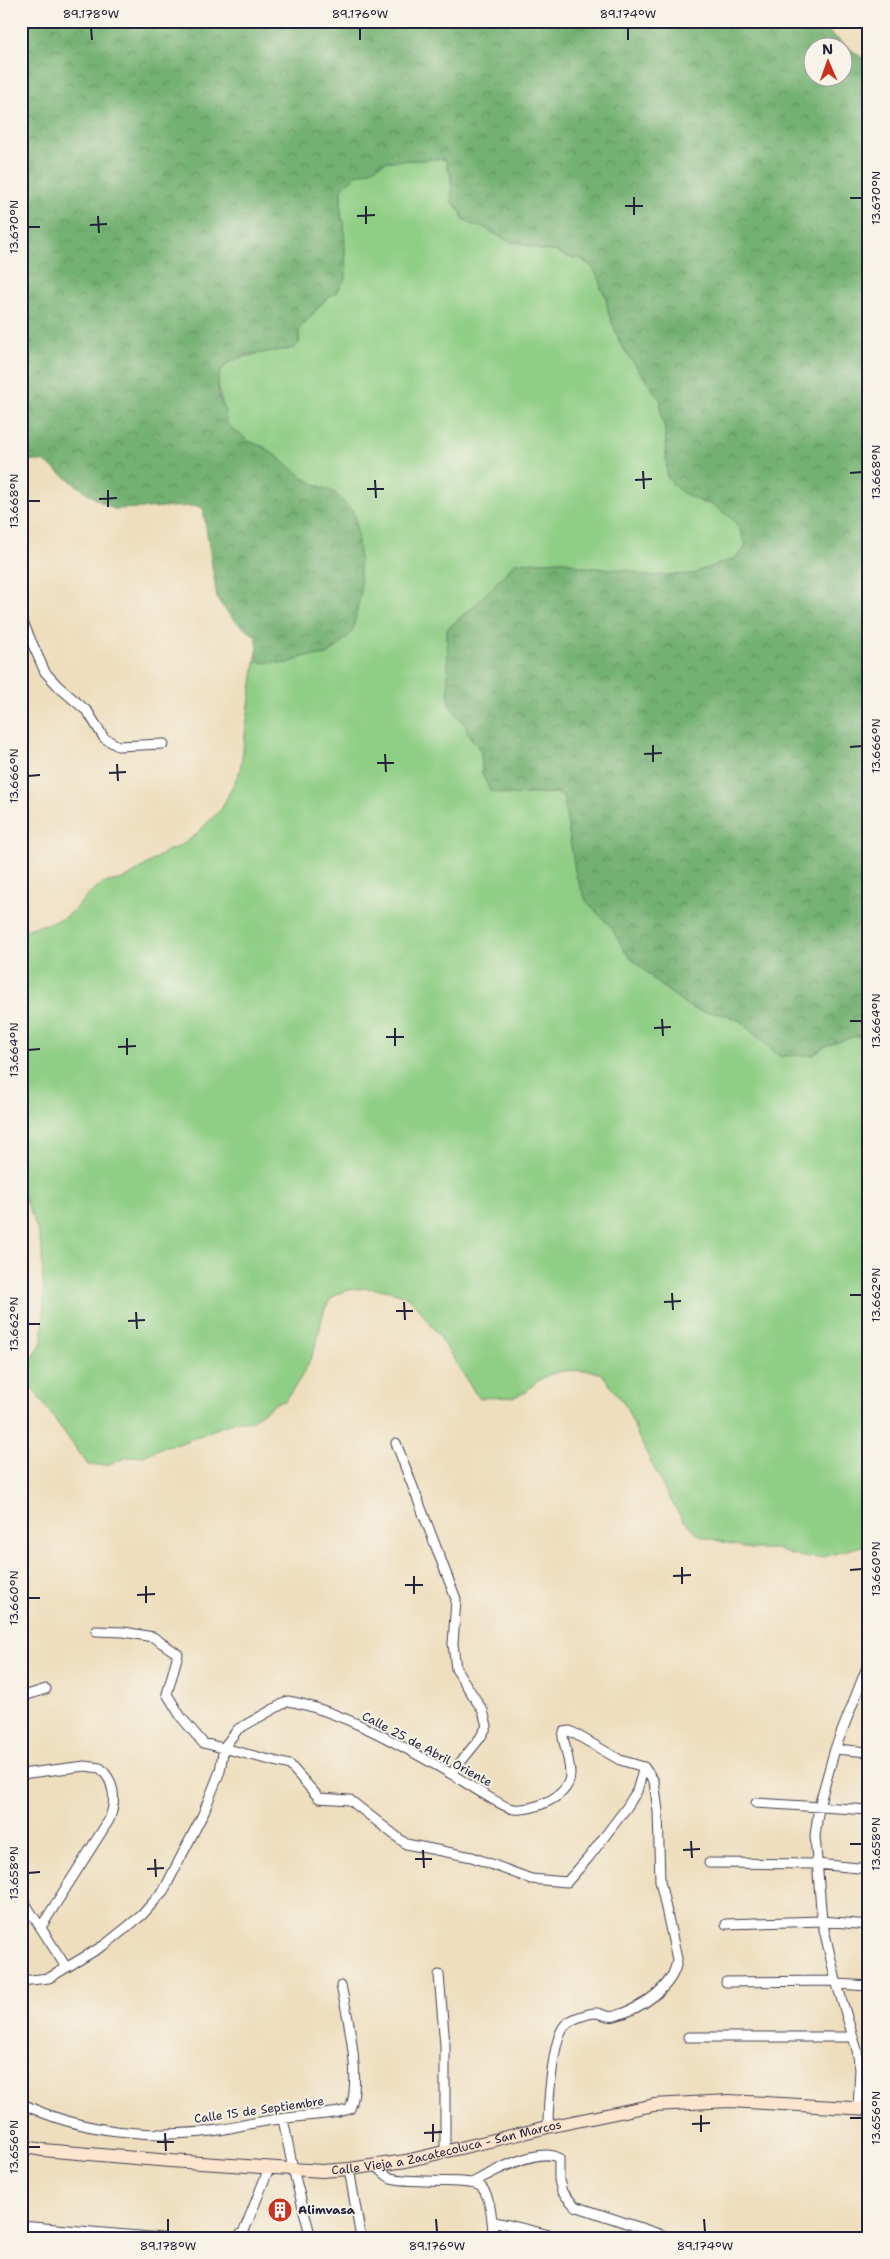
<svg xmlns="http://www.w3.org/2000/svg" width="890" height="2259" font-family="'Shantell Sans',sans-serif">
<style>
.grass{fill:#8fce85;stroke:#587860}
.forest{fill:url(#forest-crowns);stroke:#4a6a56;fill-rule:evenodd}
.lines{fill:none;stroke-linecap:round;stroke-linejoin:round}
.street-casing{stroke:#413e4f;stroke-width:11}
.secondary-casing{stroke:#413e4f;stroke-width:14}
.street{stroke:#fff;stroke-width:9}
.secondary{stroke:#fce5cf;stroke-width:12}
.ticks{fill:none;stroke:#22223b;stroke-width:2}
.labels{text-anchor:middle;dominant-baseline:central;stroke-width:4;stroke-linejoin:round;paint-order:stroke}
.street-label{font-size:12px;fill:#22223b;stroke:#f7f3e8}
.poi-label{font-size:12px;font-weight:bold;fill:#22223b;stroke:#f7f3e8;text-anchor:start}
.neatline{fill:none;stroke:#22223b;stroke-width:2}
.ticks-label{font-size:12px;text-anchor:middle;fill:#22223b}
</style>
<defs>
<pattern id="forest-crowns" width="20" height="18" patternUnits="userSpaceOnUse" patternTransform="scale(1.25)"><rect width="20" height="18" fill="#73b172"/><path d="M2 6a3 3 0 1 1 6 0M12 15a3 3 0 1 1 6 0" fill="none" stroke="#5e905f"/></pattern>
</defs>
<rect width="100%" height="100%" fill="#f7f3e8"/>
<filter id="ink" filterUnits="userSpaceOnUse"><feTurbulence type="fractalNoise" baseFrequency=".02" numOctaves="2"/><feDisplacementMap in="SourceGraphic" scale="10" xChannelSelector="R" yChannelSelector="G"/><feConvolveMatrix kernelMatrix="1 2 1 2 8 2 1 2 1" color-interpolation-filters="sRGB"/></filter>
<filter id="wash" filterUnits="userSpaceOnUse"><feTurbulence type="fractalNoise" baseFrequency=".0096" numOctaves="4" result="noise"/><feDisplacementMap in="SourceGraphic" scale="20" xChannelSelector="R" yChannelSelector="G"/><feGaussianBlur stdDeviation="1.12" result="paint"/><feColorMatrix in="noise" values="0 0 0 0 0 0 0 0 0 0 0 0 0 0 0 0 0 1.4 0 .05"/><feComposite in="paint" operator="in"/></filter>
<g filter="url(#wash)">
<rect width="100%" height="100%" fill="#eedebe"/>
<path class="grass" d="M443,159L447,162V168L451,174L452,202L461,212L463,219L474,226H481L510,242H517L542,250L555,251L567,257L581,259L592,267L601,282V289L605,294L609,314L621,345L661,401V415L665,428L667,477L703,503C715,503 732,516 738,526C742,532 742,539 746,545C737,566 707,563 695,574L646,576L628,570L583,567L564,561L515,563L476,604L447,629L449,705L466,725L467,732L481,752L482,773L509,795L557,793L563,796L576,876L587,902L611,927L625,952L660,985L688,1006L694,1009L727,1015L740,1021L779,1056L813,1055L824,1047L843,1040L856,1036L869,1035V1544L819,1558L805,1557L791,1555L779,1549H751L704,1537L698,1534L683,1520L668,1496L637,1434L627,1408L602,1374L589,1370L561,1371L548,1375L536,1382L526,1392L514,1397L480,1398L475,1393L438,1334L413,1301C397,1287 344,1282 330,1300C321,1312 321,1327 317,1341C310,1364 299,1382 285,1401L278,1402L250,1421H236L179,1444L165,1446L146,1455L126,1458L106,1465H88L25,1378V1372L42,1342L44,1314L42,1251L38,1231L21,1190V932C35,925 51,925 65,917C77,910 85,896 96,888C106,880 117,882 128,877L168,850L175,849L193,837L222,808L240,771L255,662L288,663L306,656L327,655L342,644L356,530L355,516L335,493L310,482L264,447L248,441L226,423L218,383L221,371L229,362L235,359L274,350H288L299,343V329L326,299L336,293L346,278L344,222L341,216V189L356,175L369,171L387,161Z"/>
<path class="forest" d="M21,21H814L861,57L869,60V1035L856,1036L843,1040L824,1047L813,1055L779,1056L740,1021L727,1015L700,1011L688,1006L660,985L625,952L611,927L587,902L576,876L563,796L557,793L509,795L490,791L482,773L481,752L467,732L466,725L449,705L447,629L476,604L515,563L564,561L583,567L628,570L646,576L695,574C707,563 738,566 746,545L739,527L731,518L710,503H703L685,494L674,486L667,477L665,428L661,415V401L621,345L609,314L605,294L601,289V282L592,267L581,259L567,257L555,251L542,250L517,242H510L481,226H474L463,219L461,212L452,202L451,174L447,169V162L443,159L387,161L369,171L356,175L341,190V216L344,222L346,278L336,293L326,299L299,329V343L295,348L248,355L229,362L221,371L218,383L219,397L225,410L226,423L248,441L264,447L310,482L335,493L351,510L355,516L359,550L361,592L352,633L327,655L306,656L288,663L255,662L258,647L255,635C243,629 222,610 217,597L203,508L197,506L114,509L96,499L45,462L21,459ZM812,48H842V78H812Z"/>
</g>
<g filter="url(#ink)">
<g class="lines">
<defs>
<path id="street" d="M21,618L45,672L59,687L88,712L104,738L118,746L164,744
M396,1443L456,1599L453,1644L456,1669L483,1711L487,1726L480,1738L451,1774
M96,1631L124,1632L153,1637L178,1654L167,1694L181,1717L203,1743L290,1765L319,1798L350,1800L406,1844L472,1857L531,1879L567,1882L589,1857L627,1807L637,1791L644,1767
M21,1697L46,1689
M835,1749L869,1752
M21,1774L85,1766L100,1768C116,1782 116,1803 109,1820L41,1927
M756,1803L869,1810
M709,1863L817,1864L869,1869
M21,1897L66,1967
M726,1924L822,1921L869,1925
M439,1975L445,2045V2152
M21,1981L49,1978L106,1944L142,1915L164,1890L203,1814L220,1771L224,1747L238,1729L288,1701C343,1711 406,1748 455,1776C466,1783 505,1809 514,1809C533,1811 570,1797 570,1774C570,1762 565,1748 563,1737L564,1732L570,1731L620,1760L644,1767L654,1781L658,1811L660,1881L677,1959C675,1987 640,2009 615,2016C609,2018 603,2014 597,2013C588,2013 571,2019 565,2025C552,2039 548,2107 548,2127
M726,1982L836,1981
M837,1984L869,1986
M688,2037H853
M21,2103C80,2133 154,2139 219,2130C232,2128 246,2124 260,2122C286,2117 313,2116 339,2112L350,2109C362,2080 348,2016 341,1986
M858,2108L860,2069L857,2050L836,1981L822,1921L815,1836L819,1806L835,1749L869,1662
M283,2119L293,2169L311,2238
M375,2166C380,2169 386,2176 391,2178C409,2184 469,2178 480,2186C491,2194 493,2225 493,2238
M349,2169L361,2238
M472,2183C492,2172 539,2146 559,2158V2180L562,2192L575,2206L671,2238
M492,2221L562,2238
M21,2226L162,2238
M237,2238L244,2231L269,2168"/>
<g id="secondary">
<path id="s1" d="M21,2146L43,2150L170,2161L322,2171L349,2169L406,2161L548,2127L654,2105L729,2101L869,2109"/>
</g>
</defs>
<use href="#street" class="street-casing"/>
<use href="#secondary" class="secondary-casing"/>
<use href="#street" class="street"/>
<use href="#secondary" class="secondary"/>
</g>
</g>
<path class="ticks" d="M91,28L92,40M360,28V40M628,28V40M634,197V215M850,198H862M366,206V224M625,206H643M98,216L99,233M357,216L375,215M90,225L107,224M28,227H40M643,471L644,489M850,473L862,472M375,480L376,498M635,480L652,479M367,489H384M108,490V507M99,499L117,498M28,501H40M653,745V762M850,747L862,746M385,754L386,772M644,754L662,753M377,763H394M117,764L118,781M109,773L126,772M28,776L40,775M662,1019L663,1036M850,1021H862M395,1028V1046M654,1028L671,1027M386,1037H404M127,1038V1055M118,1047L136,1046M28,1050L40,1049M672,1293L673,1310M850,1295H862M404,1302L405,1320M664,1302L681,1301M396,1311H413M136,1312L137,1329M128,1321L145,1320M28,1324H40M682,1567V1584M850,1570L862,1569M414,1576V1594M673,1576L691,1575M405,1585H423M146,1586V1603M137,1595L155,1594M28,1598H40M691,1841L692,1858M850,1844H862M423,1850L424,1868M683,1850L700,1849M155,1859L156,1877M415,1859H432M147,1869L164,1868M28,1873L40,1872M701,2115V2132M850,2118H862M433,2124V2142M692,2124L710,2123M165,2133L166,2151M424,2133L442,2132M157,2142H174M28,2147H40M168,2219V2232M436,2219L437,2232M704,2219L705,2232"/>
<defs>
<symbol id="building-disc" viewBox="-11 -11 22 22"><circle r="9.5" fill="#c8321e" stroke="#f7f3e8"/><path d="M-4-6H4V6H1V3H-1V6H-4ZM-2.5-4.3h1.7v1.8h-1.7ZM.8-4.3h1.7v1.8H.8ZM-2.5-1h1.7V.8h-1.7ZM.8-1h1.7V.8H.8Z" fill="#fff"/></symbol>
</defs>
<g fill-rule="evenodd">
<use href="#building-disc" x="266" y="2196" width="28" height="28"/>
</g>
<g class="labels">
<g class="street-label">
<text transform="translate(427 1749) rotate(28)">Calle 25 de Abril Oriente</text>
<text transform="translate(259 2110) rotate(-8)">Calle 15 de Septiembre</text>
<text stroke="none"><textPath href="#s1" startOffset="429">Calle Vieja a Zacatecoluca - San Marcos</textPath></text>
</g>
<g class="poi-label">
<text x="298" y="2210">Alimvasa</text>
</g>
</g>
<rect width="890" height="2259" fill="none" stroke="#f7f3e8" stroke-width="55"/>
<g transform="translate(828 62) rotate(358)"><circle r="24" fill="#f7f3e8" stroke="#a29fa3"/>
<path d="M0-4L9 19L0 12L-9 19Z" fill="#c8321e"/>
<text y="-8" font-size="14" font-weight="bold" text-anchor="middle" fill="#22223b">N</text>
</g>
<rect x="28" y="28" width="834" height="2204" class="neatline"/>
<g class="ticks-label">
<text x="91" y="18">89.178°W</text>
<text x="360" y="18">89.176°W</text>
<text x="628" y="18">89.174°W</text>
<text transform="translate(876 198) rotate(-90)" y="4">13.670°N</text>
<text transform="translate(14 227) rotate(-90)" y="4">13.670°N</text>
<text transform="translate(876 472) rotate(-90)" y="4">13.668°N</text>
<text transform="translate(14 501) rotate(-90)" y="4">13.668°N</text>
<text transform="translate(876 746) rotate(-90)" y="4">13.666°N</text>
<text transform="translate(14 776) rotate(-90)" y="4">13.666°N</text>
<text transform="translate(876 1021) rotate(-90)" y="4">13.664°N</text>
<text transform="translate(14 1050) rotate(-90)" y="4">13.664°N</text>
<text transform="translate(876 1295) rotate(-90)" y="4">13.662°N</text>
<text transform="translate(14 1324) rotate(-90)" y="4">13.662°N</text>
<text transform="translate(876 1569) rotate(-90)" y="4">13.660°N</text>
<text transform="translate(14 1598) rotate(-90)" y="4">13.660°N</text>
<text transform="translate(876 1844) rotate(-90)" y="4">13.658°N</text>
<text transform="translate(14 1873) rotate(-90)" y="4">13.658°N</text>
<text transform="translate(876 2118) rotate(-90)" y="4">13.656°N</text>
<text transform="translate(14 2147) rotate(-90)" y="4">13.656°N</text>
<text x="168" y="2250">89.178°W</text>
<text x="437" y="2250">89.176°W</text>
<text x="705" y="2250">89.174°W</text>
</g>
</svg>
